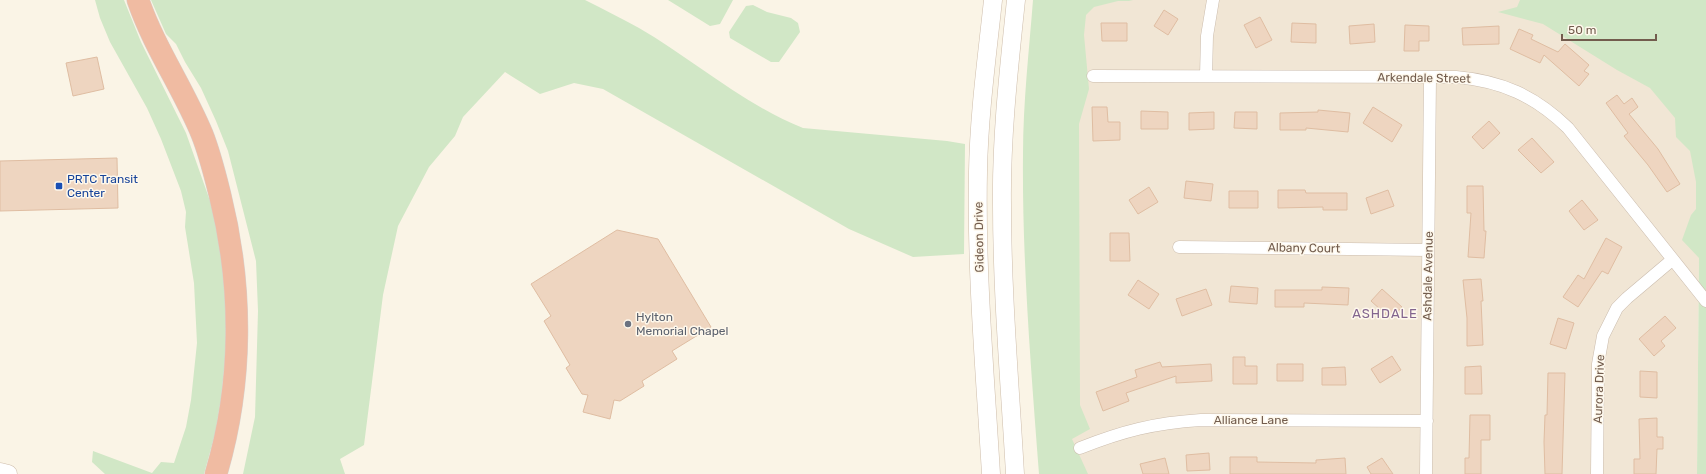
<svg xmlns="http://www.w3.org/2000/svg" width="1706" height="474" font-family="Rubik,sans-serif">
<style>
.residential{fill:#f1e6d5}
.green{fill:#d1e7c6}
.building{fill:#eed5c0;stroke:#dfbda2}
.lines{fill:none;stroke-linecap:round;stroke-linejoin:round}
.street-casing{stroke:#cbbcad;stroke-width:13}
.secondary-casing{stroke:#cebdab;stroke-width:19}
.highway-casing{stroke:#d8d1cd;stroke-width:23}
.street{stroke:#fff;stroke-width:12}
.secondary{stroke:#fff;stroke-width:18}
.highway{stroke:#f0bba2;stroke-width:22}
.transit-dot{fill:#1a4fb4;stroke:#fef8ec;stroke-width:1.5}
.worship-dot{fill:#6b7280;stroke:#fef8ec;stroke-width:1.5}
.labels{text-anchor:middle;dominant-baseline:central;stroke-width:3;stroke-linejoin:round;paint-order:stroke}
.street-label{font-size:12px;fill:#725c4d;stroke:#fef8ec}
.transit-label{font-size:12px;fill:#164399;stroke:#fef8ec;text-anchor:start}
.worship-label{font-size:12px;fill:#5b616d;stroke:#fef8ec;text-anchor:start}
.neighbourhood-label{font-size:13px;letter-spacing:1px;fill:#83658e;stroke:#fef8ec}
</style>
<rect width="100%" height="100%" fill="#faf4e6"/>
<path class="residential" d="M1043,0H1689L1704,179L1699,258L1697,474H1049Z"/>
<path class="green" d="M95,0H124L141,42L186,133L215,215L225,285L227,325L225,361L221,399L215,434L204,474H105L92,462L93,451L152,473L161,462L174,463L186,427L191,400L197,343L194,283L185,227L186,212L181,191L161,139L147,108L110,42L100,18Z
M151,0H585C603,9 621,18 639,28C694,60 743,104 803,128L947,141L965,144L964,254L913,257L849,229L603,89L574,83L540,94L505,72L463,117L455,136L429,167L398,226L383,295L364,445L340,459L345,474H243L255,417L258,311L256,261L228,151L216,121L201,88L185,62L176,44L166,34Z
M668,0H733L720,24L710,26Z
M1033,0H1133L1129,1H1118L1094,7L1086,15L1084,35L1089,89L1079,124L1080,405L1090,429L1072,439L1088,474H1039C1031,367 1022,261 1023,154C1023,103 1029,51 1033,0Z
M1520,0H1706V474H1697L1699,258L1682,240L1691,215L1696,209V182L1690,151L1676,137L1675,118L1650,88L1617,70L1543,24L1498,12L1517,7Z
M753,5L767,12L791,18L798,23L800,32L779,62H771L730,38L729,32L746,6Z"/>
<path class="building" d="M1164,10L1178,19L1168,35L1154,26Z
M1260,17L1272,40L1256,48L1244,25Z
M1101,23H1127V41H1102Z
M1292,23L1316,24V43L1291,42Z
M1374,24L1375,42L1350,44L1349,26Z
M1405,25L1429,26V41H1419V51H1404Z
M1499,26V44L1463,45L1462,28Z
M1519,29L1533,35L1531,39L1558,52L1565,44L1589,65L1584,71L1589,74L1579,86L1544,55L1540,63L1510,49Z
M97,57L104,89L73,96L66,63Z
M1617,95L1624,104L1632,98L1638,107L1629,114L1658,149L1680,184L1667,192L1648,165L1624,136L1628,133L1606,103Z
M1092,107H1107L1108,122H1120V140L1093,141Z
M1373,107L1402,125L1392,142L1363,123Z
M1318,110L1350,113L1348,132L1306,128V130H1280V113L1318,112Z
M1141,111L1168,112V129H1141Z
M1214,112V129L1189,130V113Z
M1235,112H1257V129L1234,128Z
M1489,121L1500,133L1483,149L1472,137Z
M1532,138L1554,162L1541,173L1518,150Z
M117,158L118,208L0,211V161Z
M1186,181L1213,184L1211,201L1184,198Z
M1467,186H1483L1484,231H1486L1484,258L1468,257L1471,213H1467Z
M1149,187L1158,202L1138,214L1129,200Z
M1278,190H1305L1306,193H1347V210H1323V207L1278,208Z
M1388,190L1394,206L1371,214L1366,198Z
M1229,191H1258V208H1229Z
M1582,200L1598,220L1584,230L1569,211Z
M617,230L658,239L711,327L672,351L677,359L642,381L644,386L620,401L614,400L610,419L583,412L588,395L582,394L566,368L570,365L544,321L551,316L531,284Z
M1110,233H1129L1130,261H1110Z
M1606,238L1622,247L1608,274L1602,271L1578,307L1563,297L1578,275L1584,279Z
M1481,279L1483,301H1481L1483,345L1467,346V318L1463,280Z
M1138,280L1159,294L1149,309L1128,295Z
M1231,286L1258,288L1257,304L1229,302Z
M1322,287L1349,288L1348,305L1304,303V307H1275V290H1322Z
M1206,289L1212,305L1182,316L1176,299Z
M1382,289L1402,307L1391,319L1371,301Z
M1665,316L1676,328L1661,341L1665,346L1654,356L1639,339Z
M1558,318L1574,323L1566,349L1550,344Z
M1392,356L1401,370L1380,383L1371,369Z
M1233,357H1245V366H1257V384H1233Z
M1160,362L1162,367L1211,364L1212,381L1176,383V376L1126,393L1129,401L1103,411L1096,392L1137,377L1135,370Z
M1277,364H1303V381H1277Z
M1481,366L1482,394H1465V367Z
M1345,367L1346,385H1322V368Z
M1640,371L1657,372V398L1640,397Z
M1548,373H1565L1562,474H1545L1544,442L1545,415H1547Z
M1470,415H1490V440H1481V474H1465V458H1469Z
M1657,418V437H1663V449H1657L1656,474H1634V459H1640L1639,419Z
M1209,453L1210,470L1187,471L1186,455Z
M1230,457H1257V462L1316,463V460L1345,458L1346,474H1230Z
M1165,458L1169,474H1143L1140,464Z
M1382,458L1393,474H1371L1367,467Z"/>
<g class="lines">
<defs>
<path id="street" d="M1093,76L1456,77C1502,81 1535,96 1568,128L1706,301
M1206,76L1207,36L1213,0
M1179,247L1428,250
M1080,448C1123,431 1154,423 1201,420L1427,421
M1426,474L1430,77
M1597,474L1598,364L1603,336L1617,308L1627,298L1672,260"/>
<path id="secondary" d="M0,472L8,474
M991,474C985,373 976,273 978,172C979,114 987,57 993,0
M1015,474C1010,385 1002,295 1002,205C1001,137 1009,68 1016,0"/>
<path id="highway" d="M138,0C154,47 183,88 202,134C210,154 215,175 220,195C243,287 243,383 216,474"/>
</defs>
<use href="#street" class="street-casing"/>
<use href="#secondary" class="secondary-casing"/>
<use href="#highway" class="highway-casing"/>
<use href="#street" class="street"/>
<use href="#secondary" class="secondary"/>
<use href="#highway" class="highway"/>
</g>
<rect class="transit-dot" x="55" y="182" width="8" height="8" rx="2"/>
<circle class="worship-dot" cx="628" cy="324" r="4"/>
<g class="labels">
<g class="street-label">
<text transform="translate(1424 78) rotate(1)">Arkendale Street</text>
<text transform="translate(979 237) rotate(-91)">Gideon Drive</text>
<text transform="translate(1304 248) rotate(1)">Albany Court</text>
<text transform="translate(1428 276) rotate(-89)">Ashdale Avenue</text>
<text transform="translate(1599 389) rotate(-88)">Aurora Drive</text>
<text x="1251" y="420">Alliance Lane</text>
</g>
<g class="transit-label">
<text x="67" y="179">PRTC Transit<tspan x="67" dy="14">Center</tspan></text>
</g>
<g class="worship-label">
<text x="636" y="317">Hylton<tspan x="636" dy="14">Memorial Chapel</tspan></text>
</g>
<g class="neighbourhood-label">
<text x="1385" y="313">ASHDALE</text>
</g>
</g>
<path d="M1562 34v6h94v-6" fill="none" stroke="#725c4d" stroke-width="2"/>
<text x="1568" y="34" font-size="12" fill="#725c4d" stroke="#fef8ec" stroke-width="3" paint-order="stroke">50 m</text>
</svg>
